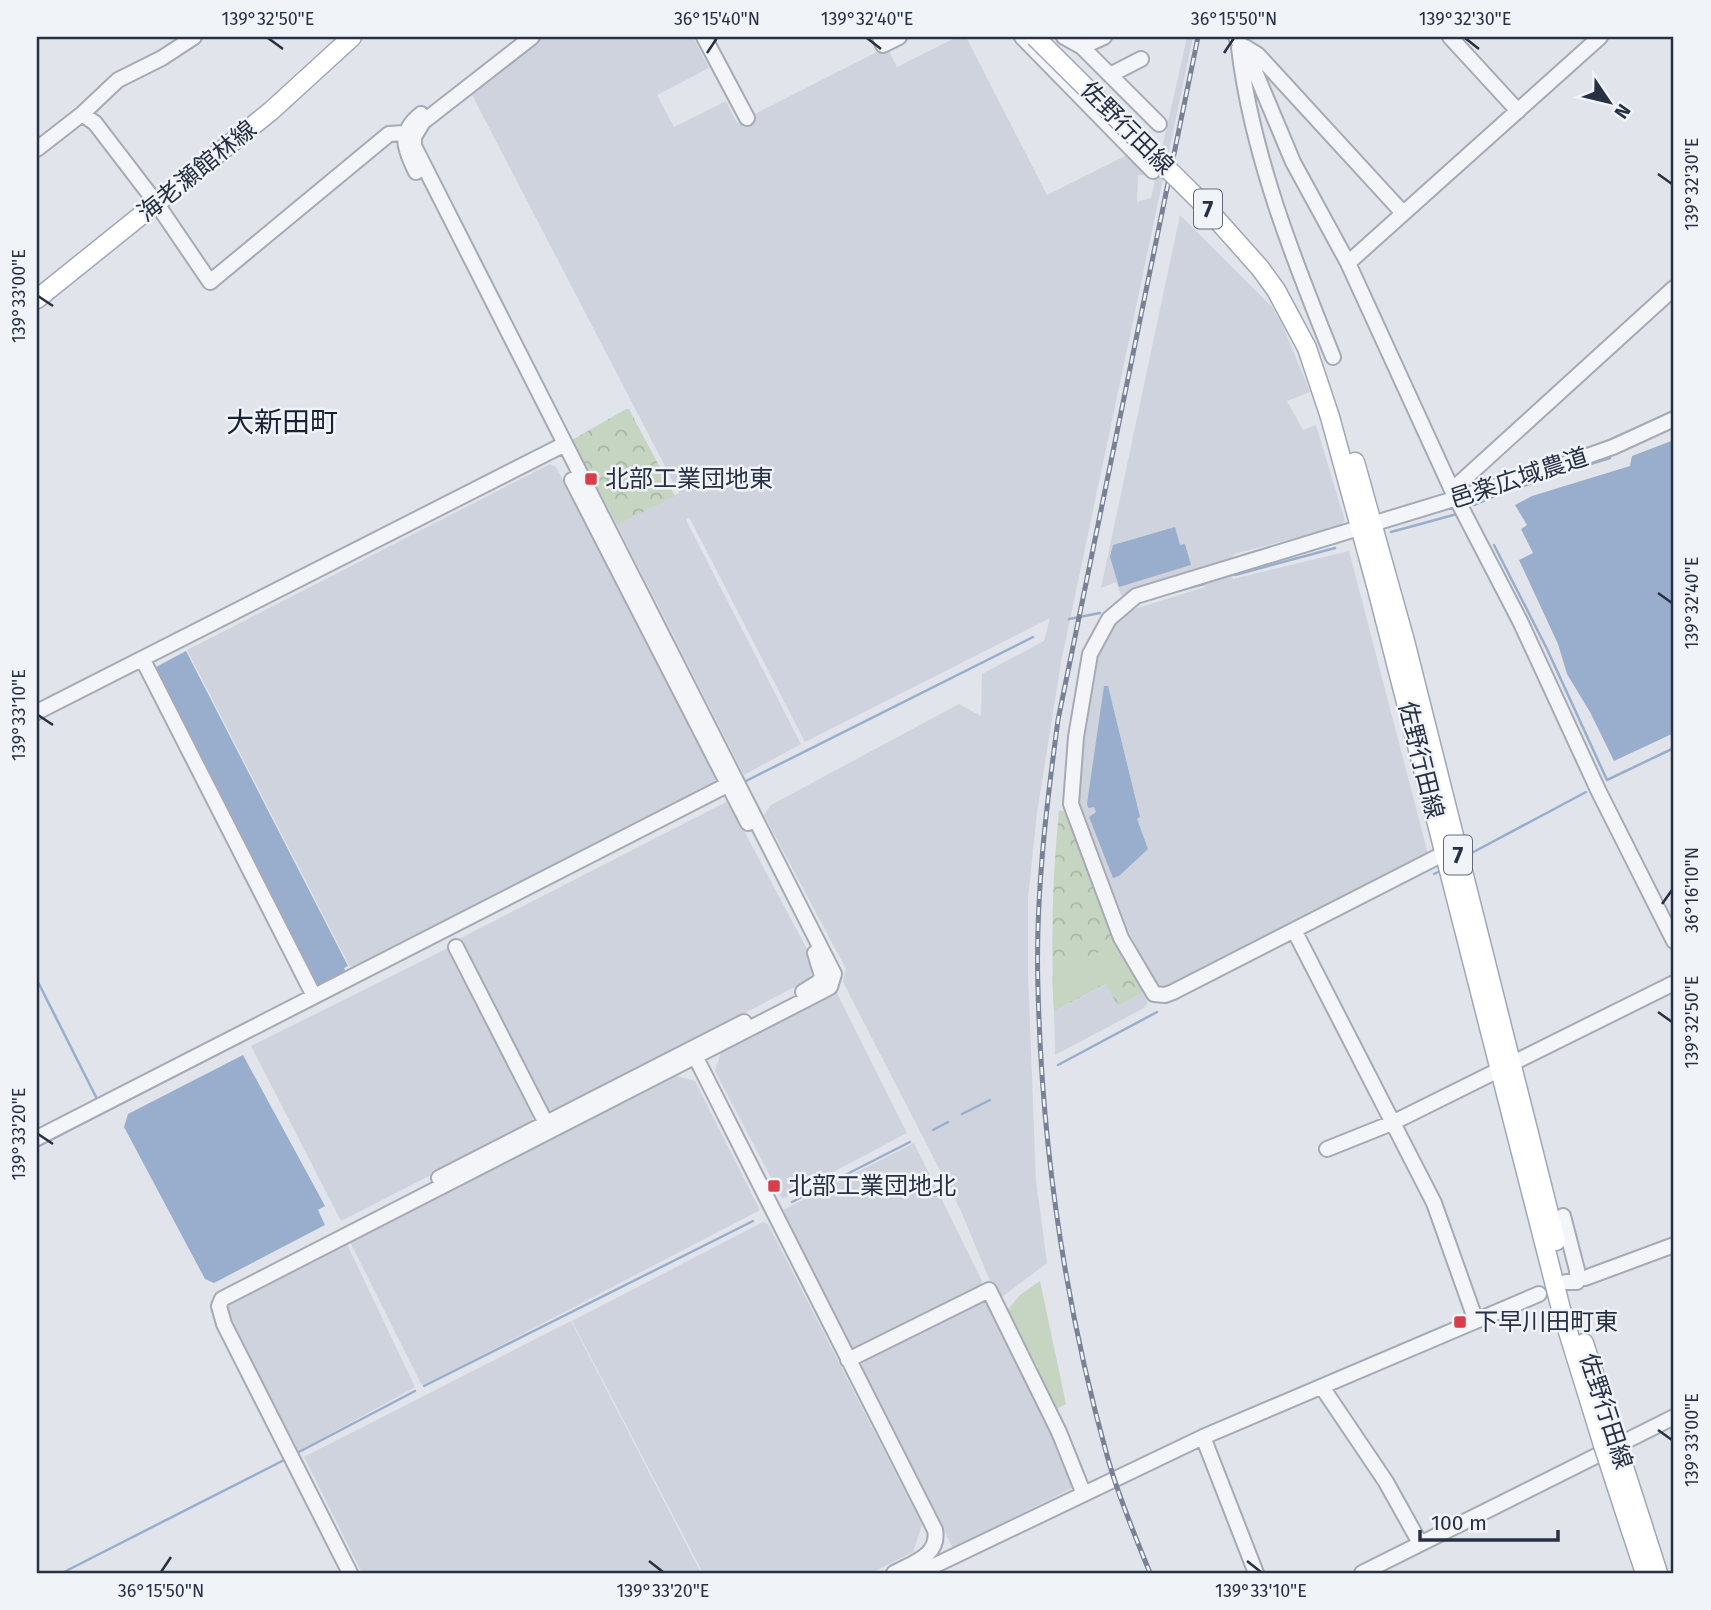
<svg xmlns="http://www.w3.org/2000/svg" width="1711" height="1610" font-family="'Fira Sans','Noto Sans JP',sans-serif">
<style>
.built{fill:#cfd3dd}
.forest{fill:url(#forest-crowns)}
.pitch{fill:#c5d5c1}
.water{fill:#99aecd}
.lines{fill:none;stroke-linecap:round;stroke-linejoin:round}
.stream{stroke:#99aecd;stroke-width:2.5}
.minor-casing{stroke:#a6aab5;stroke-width:18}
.major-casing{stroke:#9fa7b7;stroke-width:21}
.minor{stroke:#f4f5f8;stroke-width:14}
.major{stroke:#fff;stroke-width:18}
.rail-casing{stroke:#798195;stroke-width:5}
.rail{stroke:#f0f3f8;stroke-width:2.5;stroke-dasharray:8;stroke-linecap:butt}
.major-bridge-casing{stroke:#9fa7b7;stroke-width:21;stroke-linecap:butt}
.major-bridge{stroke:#fff;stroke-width:18}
.ticks{fill:none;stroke:#283043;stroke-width:2.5}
.poi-dot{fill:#d73e49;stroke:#f0f3f8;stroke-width:2.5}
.labels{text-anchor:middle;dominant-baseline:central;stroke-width:5;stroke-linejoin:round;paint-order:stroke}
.shield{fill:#f0f3f8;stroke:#646a79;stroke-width:2}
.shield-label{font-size:23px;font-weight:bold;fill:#283043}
.street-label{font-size:24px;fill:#283043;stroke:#f0f3f8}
.poi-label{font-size:24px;fill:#283043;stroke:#f0f3f8;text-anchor:start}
.quarter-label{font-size:28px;fill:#1a2134;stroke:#f0f3f8}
.neatline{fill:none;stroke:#283043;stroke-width:2.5}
.ticks-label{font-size:18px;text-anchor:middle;fill:#283043}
</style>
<defs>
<pattern id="forest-crowns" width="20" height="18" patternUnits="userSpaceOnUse" patternTransform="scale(1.75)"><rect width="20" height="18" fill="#c5d5c1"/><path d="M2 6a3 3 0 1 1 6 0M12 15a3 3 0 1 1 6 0" fill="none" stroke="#a9b7a7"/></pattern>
</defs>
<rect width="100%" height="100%" fill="#e1e4ea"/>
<path class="built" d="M542,37H693L709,68L657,95L674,127L726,101L737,123L887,47L897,67L957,37H966L1047,195L1131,153L1152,175H1138L1137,202L1151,198L1187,37H1193L1061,662L1037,813L1028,898V973L1036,1181L1047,1263L998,1300L960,1209L843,982L846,969L764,815L771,805L959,704L981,716L982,674L1044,641L1050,618L805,742L689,517L686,520L801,744L744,775L617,525L679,493L471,93Z
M1180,215L1272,307L1282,324L1310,392L1287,401L1303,430L1316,425L1345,521L1340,526L1234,554L1228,563L1122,597L1116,582L1101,588Z
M550,464L556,467L716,777L713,786L352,971L187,650Z
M1349,551L1428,854L1167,988L1156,984L1128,930L1079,801L1086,721L1097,656L1104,639L1121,613L1205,587L1204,579L1231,571L1233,579Z
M728,801L815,964L810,979L555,1112L544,1108L459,939Z
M450,947L533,1115L531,1124L341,1221L251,1046Z
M1107,984L1118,1006L1143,992L1148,1003L1144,1008L1055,1055L1054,1011Z
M836,991L907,1133L782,1199L715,1071L721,1052Z
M677,1076L695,1081L760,1210L459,1367L424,1385L421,1384L349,1240Z
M914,1143L982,1281L980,1288L859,1349L849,1346L779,1212Z
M763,1222L768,1224L922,1525L913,1552L871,1573H703L572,1321Z
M346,1242L415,1387L299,1451L226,1313L229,1302Z
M985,1297L1078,1485L953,1548L860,1370L863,1361Z
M571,1321L701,1573H362L304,1457Z"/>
<path class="forest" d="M626,409H629L675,496L617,525L572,440Z
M1059,811H1064L1119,946L1143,992L1118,1006L1106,984L1054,1011C1051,945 1052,878 1059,811Z"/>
<path class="pitch" d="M1115,944L1128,970L1054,1011L1052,976Z
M1040,1281L1066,1404L1053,1411L1033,1370L1038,1367L1033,1359L1028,1361L1005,1313L1020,1295Z"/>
<path class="water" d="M1674,440V733L1614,761L1590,712L1567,674L1558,644L1519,560L1533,553L1521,529L1527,525L1515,505L1532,496L1630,466L1632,456Z
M1175,527L1180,545L1185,544L1191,565L1119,587L1110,557L1113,545Z
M186,651L348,966L344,968L346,973L319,986L313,984L153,674L156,667Z
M1104,686H1108L1140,817L1137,819L1148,849L1119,876L1113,878L1089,817L1096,812L1094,807L1088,808L1087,804Z
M243,1055L325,1206L318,1210L325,1225L214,1283L205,1279L124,1127L128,1114Z"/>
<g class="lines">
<path class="stream" d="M1603,443L1674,411
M1474,505L1508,490L1610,458
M1391,532L1457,514
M1494,545L1547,649L1607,780L1674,748
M1235,575L1335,548
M1174,592L1204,584
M1069,619L1100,613
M746,781L1033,637
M1466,856L1586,792
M1434,874L1442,870
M37,980L97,1099
M1058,1065L1157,1012
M962,1114L990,1100
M933,1130L948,1122
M37,1147L565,876
M792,1202L910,1142
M424,1386L753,1221
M297,1453L415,1391
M62,1573L288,1458"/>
<defs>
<path id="minor" d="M704,37L747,118
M880,37L883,45L899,37
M1022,37L1153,171
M1064,37L1082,47L1104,37
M1236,37L1251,62L1293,162L1348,263L1452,490L1520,621L1599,792L1674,941
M1450,37L1518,111
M1082,47L1159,124
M1245,47L1258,55L1403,213
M1239,48C1252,155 1293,258 1333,357
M1110,75L1141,59
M82,114L95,123L157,204L210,282L389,134L404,133
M37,149L82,114L118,80L162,58L194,37
M416,172C404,148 398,132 421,114
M1348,263L1600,37
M572,480L748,823
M1452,490L1674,288
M143,660L314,996
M37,712L565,444
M1445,853L1173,992L1165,995L1154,994L1121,938L1071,804L1076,737L1090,654L1109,619L1136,596L1536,474L1613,447L1674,419
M1295,932L1434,1203L1476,1321
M456,947L550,1131
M803,992L819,982L822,976L815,953
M692,1050L935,1530C940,1555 913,1563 894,1573
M37,1138L735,781
M1327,1149L1392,1123L1674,983
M439,1178L744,1022
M1563,1216L1577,1270V1282H1566
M1585,1278L1674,1245
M848,1360L989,1290L1059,1432L1083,1492
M1322,1387L1386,1482L1420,1543
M1203,1437L1256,1573
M350,1573L224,1324L219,1306L222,1299L807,999L830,987L834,974L414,146V137L423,122L532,37
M919,1573L1203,1437L1539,1294
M1362,1573L1674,1417"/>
<path id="major" d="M37,299L271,111L352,37
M1330,417L1377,589L1561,1309L1603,1445
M1355,462L1405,641L1556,1241
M1584,1343L1615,1439
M1642,1523L1658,1573
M1630,1528L1645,1573"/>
</defs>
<use href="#minor" class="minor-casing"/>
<use href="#major" class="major-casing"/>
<use href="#minor" class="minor"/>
<use href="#major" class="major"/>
<defs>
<path id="rail" d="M1150,1573C1135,1536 1119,1498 1108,1459C1065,1306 1042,1148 1038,989C1035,899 1046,809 1058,720L1198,37"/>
</defs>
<use href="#rail" class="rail-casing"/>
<use href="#rail" class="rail"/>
<defs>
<path id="major-bridge" d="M1035,37L1203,204L1260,268L1276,290L1307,348L1330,417
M1615,1439L1642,1523
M1603,1445L1630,1528"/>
</defs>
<use href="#major-bridge" class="major-bridge-casing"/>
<use href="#major-bridge" class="major-bridge"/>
</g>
<path class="ticks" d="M268,38L283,49M867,38L881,49M1465,38L1479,49M707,53L717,38M1224,53L1234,38M1658,174L1672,184M38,296L53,306M1658,593L1672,603M38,715L53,725M1662,904L1672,890M1658,1012L1672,1022M38,1134L53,1144M1658,1430L1672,1440M649,1561L663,1572M1247,1561L1261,1572M161,1572L171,1557"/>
<g class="poi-dot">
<rect x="584" y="472" width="14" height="14" rx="3.5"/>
<rect x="767" y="1179" width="14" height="14" rx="3.5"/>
<rect x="1453" y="1315" width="14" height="14" rx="3.5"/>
</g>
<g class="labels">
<g class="shield">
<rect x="1194" y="189.5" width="28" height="39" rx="5"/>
<rect x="1444" y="835.5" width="28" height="39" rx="5"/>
</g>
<g class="shield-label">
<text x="1208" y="209">7</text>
<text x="1458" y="855">7</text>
</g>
<g class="street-label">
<text transform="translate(1127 128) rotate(45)">佐野行田線</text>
<text transform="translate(197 171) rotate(-39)">海老瀬館林線</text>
<text transform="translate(1519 478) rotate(-18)">邑楽広域農道</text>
<text transform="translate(1421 760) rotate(76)">佐野行田線</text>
<text transform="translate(1606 1411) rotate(72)">佐野行田線</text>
</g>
<g class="poi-label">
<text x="605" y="479">北部工業団地東</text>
<text x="788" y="1186">北部工業団地北</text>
<text x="1474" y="1322">下早川田町東</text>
</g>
<g class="quarter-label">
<text x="282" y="422">大新田町</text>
</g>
</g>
<rect width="1711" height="1610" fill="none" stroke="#f0f3f8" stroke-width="77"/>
<g transform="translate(1609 102) rotate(125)" stroke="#f0f3f8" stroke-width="5" paint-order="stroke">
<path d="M0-5L12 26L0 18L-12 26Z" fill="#283043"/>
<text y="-10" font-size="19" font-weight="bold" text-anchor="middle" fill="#283043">N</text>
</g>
<path d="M1420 1530v10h138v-10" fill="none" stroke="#283043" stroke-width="3.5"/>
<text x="1431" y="1530" font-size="21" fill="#283043" stroke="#f0f3f8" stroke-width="5" paint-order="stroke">100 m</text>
<rect x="38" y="38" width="1634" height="1534" class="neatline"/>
<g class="ticks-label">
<text x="268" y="25">139°32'50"E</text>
<text x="717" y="25">36°15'40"N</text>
<text x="867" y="25">139°32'40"E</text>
<text x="1234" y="25">36°15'50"N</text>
<text x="1465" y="25">139°32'30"E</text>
<text transform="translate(1692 184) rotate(-90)" y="6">139°32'30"E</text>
<text transform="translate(19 296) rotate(-90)" y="6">139°33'00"E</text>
<text transform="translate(1692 603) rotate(-90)" y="6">139°32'40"E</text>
<text transform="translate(19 715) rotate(-90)" y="6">139°33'10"E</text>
<text transform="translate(1692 890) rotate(-90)" y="6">36°16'10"N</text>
<text transform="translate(1692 1022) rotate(-90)" y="6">139°32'50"E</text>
<text transform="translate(19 1134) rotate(-90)" y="6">139°33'20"E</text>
<text transform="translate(1692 1440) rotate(-90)" y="6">139°33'00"E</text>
<text x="161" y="1597">36°15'50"N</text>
<text x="663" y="1597">139°33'20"E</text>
<text x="1261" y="1597">139°33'10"E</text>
</g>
</svg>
